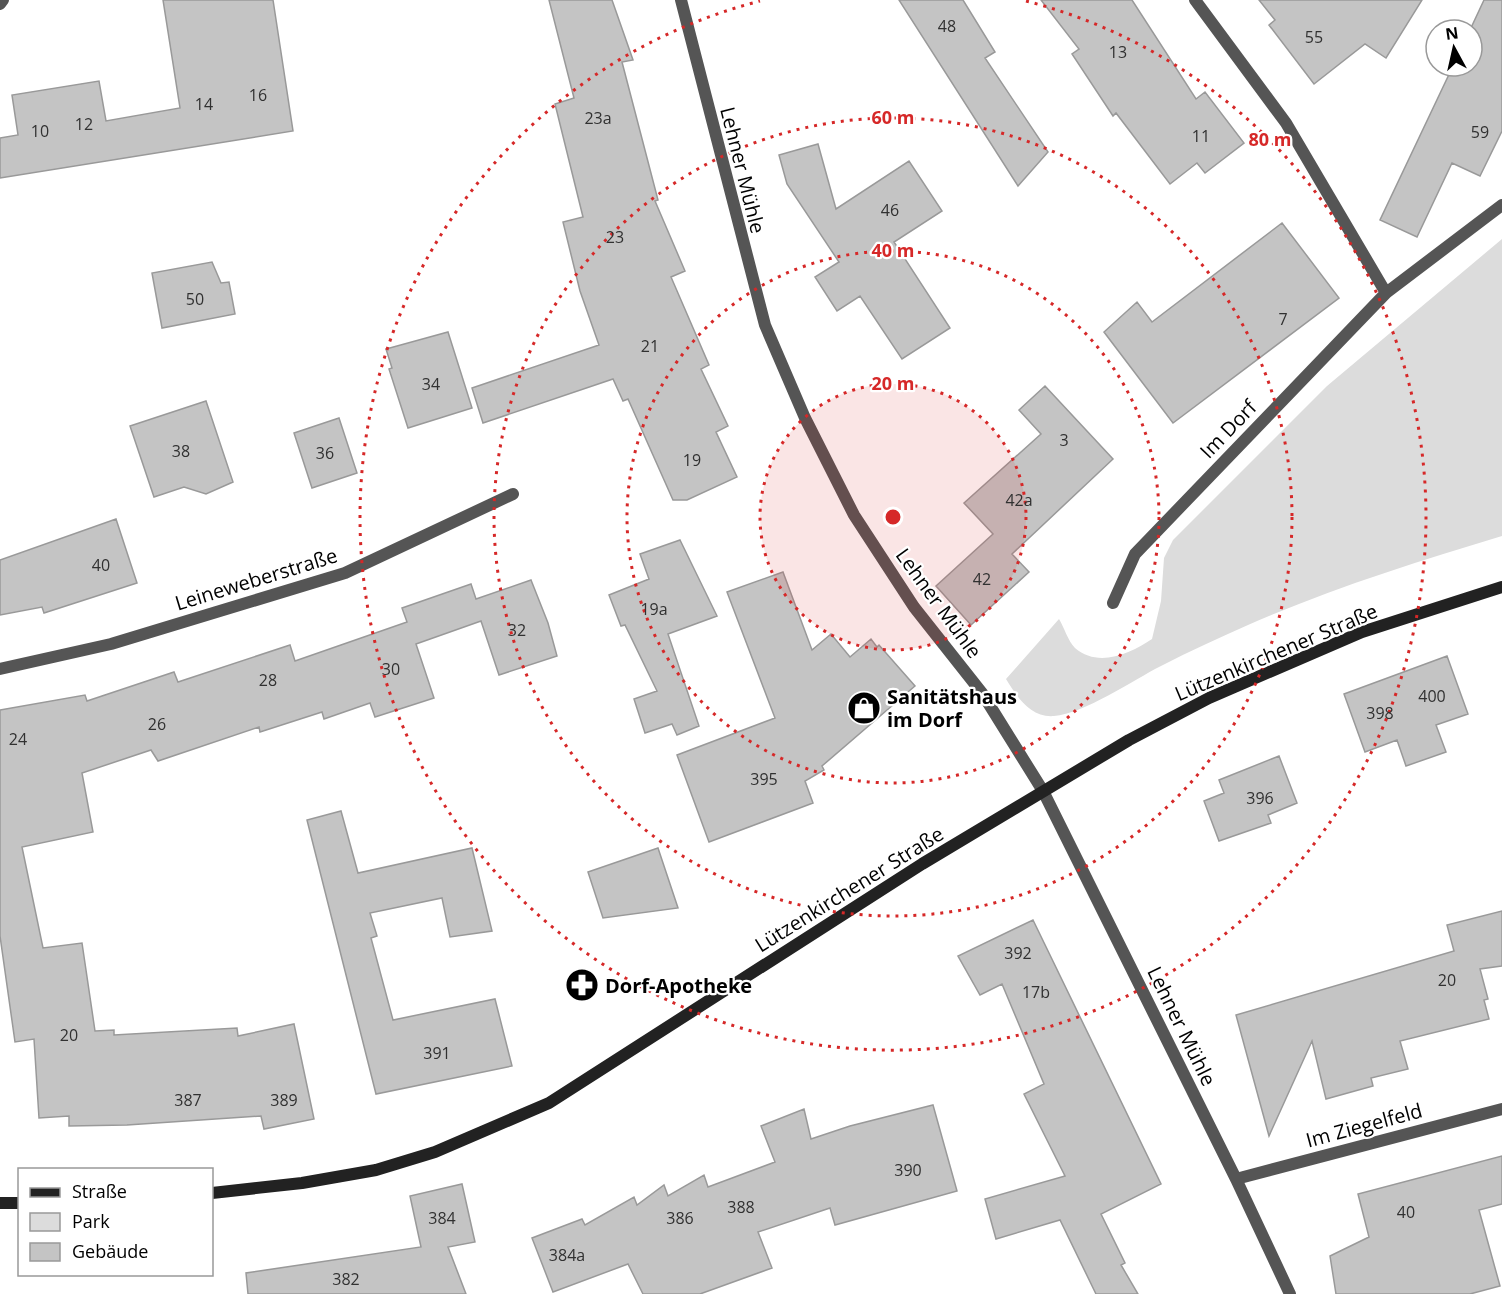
<svg xmlns="http://www.w3.org/2000/svg" width="1502" height="1294" font-family="'Open Sans',sans-serif">
<style>
.green{fill:#dcdcdc}
.building{fill:#c4c4c4;stroke:#999;stroke-width:1.5}
.lines{fill:none;stroke-linecap:round;stroke-linejoin:round}
.street{stroke:#555;stroke-width:12}
.secondary{stroke:#222;stroke-width:12}
.ring{fill:none;stroke:#d62828;stroke-width:3;stroke-dasharray:3 6}
.labels{text-anchor:middle;dominant-baseline:central;stroke-width:4.5;stroke-linejoin:round;paint-order:stroke}
.number-label{font-size:16px;fill:#313131}
.street-label{font-size:20px;fill:#000;stroke:#fff}
.poi-label{font-size:20px;font-weight:bold;fill:#000;stroke:#fff;text-anchor:start}
.centre{fill:#d62828;stroke:#fff;stroke-width:3}
.ring-label{font-size:18px;text-anchor:middle;font-weight:bold;fill:#d62828;stroke:#fff;stroke-width:4.5;stroke-linejoin:round;paint-order:stroke}
</style>
<rect width="100%" height="100%" fill="#fff"/>
<path class="green" d="M1502,239V536C1416,562 1330,589 1248,625C1219,638 1190,651 1161,666C1133,680 1084,714 1054,716C1031,718 1017,697 1006,679L1059,619C1064,627 1068,641 1075,648C1098,668 1130,654 1152,639L1161,601L1164,558L1173,540L1327,386Z"/>
<path class="building" d="M163,0H273L293,131L0,178V138L18,135L12,95L99,81L106,121L180,108Z
M549,0H612L633,60L622,62L658,200L655,201L685,271L671,277L709,365L701,369L728,426L716,432L737,477L687,500H673L628,399L623,401L613,379L483,423L472,388L599,345L580,291L563,222L583,217L555,104L574,98Z
M899,0H963L995,52L985,58L1048,152L1018,186Z
M1041,0H1132L1196,99L1205,92L1244,143L1205,173L1197,163L1170,184L1116,113L1113,116L1072,54L1079,49Z
M1259,0H1422L1386,58L1365,44L1314,84L1269,25L1275,20Z
M1484,0H1502V131L1480,176L1452,163L1417,237L1380,220L1453,66H1472V30H1470Z
M818,144L836,209L909,161L942,211L894,242L950,328L902,359L860,296L837,311L815,277L839,262L787,184L779,155Z
M1282,223L1339,298L1173,423L1104,332L1137,302L1152,322Z
M212,262L221,283L229,282L235,314L162,328L152,273Z
M448,332L472,408L408,428L389,369L392,368L386,349Z
M1045,386L1113,459L1012,554L1029,572L971,625L936,586L993,534L964,503L1041,434L1019,410Z
M206,401L233,482L206,494L184,487L154,497L130,426Z
M339,418L357,473L312,488L294,433Z
M116,519L137,583L44,613L42,607L0,615V560Z
M680,540L717,616L668,634L699,726L677,735L672,724L645,733L634,699L657,691L625,625L621,626L609,595L649,579L640,554Z
M783,572L812,650L831,634L850,657L871,639L877,647L879,645L915,686L822,766L824,770L805,781L813,803L709,842L677,755L775,718L727,592Z
M531,580L548,623L557,656L499,675L481,621L416,644L434,698L375,717L370,703L324,719L322,712L260,732L259,727L158,761L151,750L82,773L93,832L22,847L43,948L82,943L95,1031L114,1030V1035L237,1028L238,1036L294,1024L314,1119L264,1129L261,1116L127,1125L69,1126V1116L39,1118L34,1039L15,1042L0,936V710L85,695L87,701L174,672L178,682L290,645L295,661L407,622L402,608L471,584L476,599Z
M1447,656L1468,714L1436,725L1446,752L1406,766L1397,740L1365,752L1344,694Z
M1279,756L1297,803L1268,815L1271,823L1219,841L1204,801L1224,793L1219,780Z
M341,811L358,873L472,848L492,931L450,937L442,898L370,913L377,936L371,938L393,1020L495,999L512,1066L376,1094L307,820Z
M658,848L678,908L603,918L588,872Z
M1502,911V966L1480,969L1488,999L1484,1000L1489,1019L1400,1041L1408,1069L1371,1078L1373,1086L1326,1099L1312,1041L1269,1136L1236,1015L1454,951L1447,925Z
M1033,920L1161,1184L1101,1214L1125,1263L1121,1265L1138,1294H1096L1060,1220L996,1239L985,1199L1065,1176L1024,1094L1044,1084L1002,984L980,995L958,956Z
M933,1105L957,1191L835,1225L830,1208L758,1232L772,1268L700,1294H643L628,1264L553,1292L532,1238L582,1219L585,1225L634,1197L637,1205L664,1185L668,1196L704,1175L708,1187L775,1162L761,1126L804,1109L811,1139L850,1126Z
M1502,1156V1204L1479,1210L1500,1286L1470,1294H1336L1330,1256L1369,1237L1358,1194Z
M462,1184L475,1242L448,1247L466,1294H248L246,1273L421,1247L410,1196Z"/>
<g class="lines">
<path class="street" d="M681,0L765,325L805,418L854,515L914,607L982,693L1043,791L1236,1179L1290,1294
M1195,0L1286,123L1386,293
M0,4L3,0
M1113,603L1135,554L1386,293L1502,205
M0,669L111,644L345,573L513,494
M1236,1179L1502,1109"/>
<path class="secondary" d="M212,1193L302,1183L376,1170L435,1152L549,1103L922,864L1129,740L1209,698L1362,632L1502,587
M0,1203H20"/>
</g>
<circle cx="893" cy="517" r="133" fill="#d62828" fill-opacity=".12"/>
<g class="ring">
<circle cx="893" cy="517" r="133"/>
<circle cx="893" cy="517" r="266"/>
<circle cx="893" cy="517" r="399"/>
<path d="M1026 1A533 533 0 1 1 760 1"/>
</g>
<defs>
<symbol id="shop-disc" viewBox="-11 -11 22 22"><circle r="9.5" fill="#000" stroke="#fff"/><path d="M-5-2.5h2.3a2.7 3.5 0 0 1 5.4 0H5L5.5 6h-11ZM-1.5-2.5h3a1.5 2.3 0 0 0-3 0Z" fill="#fff"/></symbol>
<symbol id="pharmacy-disc" viewBox="-11 -11 22 22"><circle r="9.5" fill="#000" stroke="#fff"/><path d="M-2-6h4v4h4v4h-4v4h-4v-4h-4v-4h4Z" fill="#fff"/></symbol>
</defs>
<g fill-rule="evenodd">
<use href="#shop-disc" x="845" y="689" width="38" height="38"/>
<use href="#pharmacy-disc" x="563" y="966" width="38" height="38"/>
</g>
<g class="labels">
<g class="number-label">
<text x="947" y="26">48</text>
<text x="1314" y="37">55</text>
<text x="1118" y="52">13</text>
<text x="258" y="95">16</text>
<text x="204" y="104">14</text>
<text x="598" y="118">23a</text>
<text x="84" y="124">12</text>
<text x="40" y="131">10</text>
<text x="1480" y="132">59</text>
<text x="1201" y="136">11</text>
<text x="890" y="210">46</text>
<text x="615" y="237">23</text>
<text x="195" y="299">50</text>
<text x="1283" y="319">7</text>
<text x="650" y="346">21</text>
<text x="431" y="384">34</text>
<text x="1064" y="440">3</text>
<text x="181" y="451">38</text>
<text x="325" y="453">36</text>
<text x="692" y="460">19</text>
<text x="1019" y="500">42a</text>
<text x="101" y="565">40</text>
<text x="982" y="579">42</text>
<text x="654" y="609">19a</text>
<text x="517" y="630">32</text>
<text x="391" y="669">30</text>
<text x="268" y="680">28</text>
<text x="1432" y="696">400</text>
<text x="1380" y="713">398</text>
<text x="157" y="724">26</text>
<text x="18" y="739">24</text>
<text x="764" y="779">395</text>
<text x="1260" y="798">396</text>
<text x="1018" y="953">392</text>
<text x="1447" y="980">20</text>
<text x="1036" y="992">17b</text>
<text x="69" y="1035">20</text>
<text x="437" y="1053">391</text>
<text x="188" y="1100">387</text>
<text x="284" y="1100">389</text>
<text x="908" y="1170">390</text>
<text x="741" y="1207">388</text>
<text x="1406" y="1212">40</text>
<text x="442" y="1218">384</text>
<text x="680" y="1218">386</text>
<text x="567" y="1255">384a</text>
<text x="346" y="1279">382</text>
</g>
<g class="street-label">
<text transform="translate(743 170) rotate(76)">Lehner Mühle</text>
<text transform="translate(1228 429) rotate(-46)">Im Dorf</text>
<text transform="translate(256 579) rotate(-17)">Leineweberstraße</text>
<text transform="translate(939 603) rotate(54)">Lehner Mühle</text>
<text transform="translate(1276 652) rotate(-23)">Lützenkirchener Straße</text>
<text transform="translate(849 889) rotate(-32)">Lützenkirchener Straße</text>
<text transform="translate(1182 1026) rotate(64)">Lehner Mühle</text>
<text transform="translate(1364 1125) rotate(-15)">Im Ziegelfeld</text>
</g>
<g class="poi-label">
<text x="887" y="696">Sanitätshaus<tspan x="887" dy="23">im Dorf</tspan></text>
<text x="605" y="985">Dorf-Apotheke</text>
</g>
</g>
<circle cx="893" cy="517" r="9" class="centre"/>
<g class="ring-label">
<text x="893" y="124">60 m</text>
<text x="1270" y="146">80 m</text>
<text x="893" y="257">40 m</text>
<text x="893" y="390">20 m</text>
</g>
<rect x="18" y="1168" width="195" height="108" fill="#ffffff" stroke="#999999" stroke-width="1.5"/>
<rect x="30" y="1188" width="30" height="9" fill="#222222" stroke="#999999" stroke-width="1.5"/>
<text x="72" y="1198" font-size="18" fill="#000000">Straße</text>
<rect x="30" y="1213" width="30" height="18" fill="#dcdcdc" stroke="#999999" stroke-width="1.5"/>
<text x="72" y="1228" font-size="18" fill="#000000">Park</text>
<rect x="30" y="1243" width="30" height="18" fill="#c4c4c4" stroke="#999999" stroke-width="1.5"/>
<text x="72" y="1258" font-size="18" fill="#000000">Gebäude</text>
<g transform="translate(1454 48) rotate(352)"><circle r="28" fill="#ffffff" stroke="#999999" stroke-width="1.5"/>
<path d="M0-4.5L10 22L0 15L-10 22Z" fill="#000000"/>
<text y="-9" font-size="16" font-weight="bold" text-anchor="middle" fill="#000000">N</text>
</g>
</svg>
